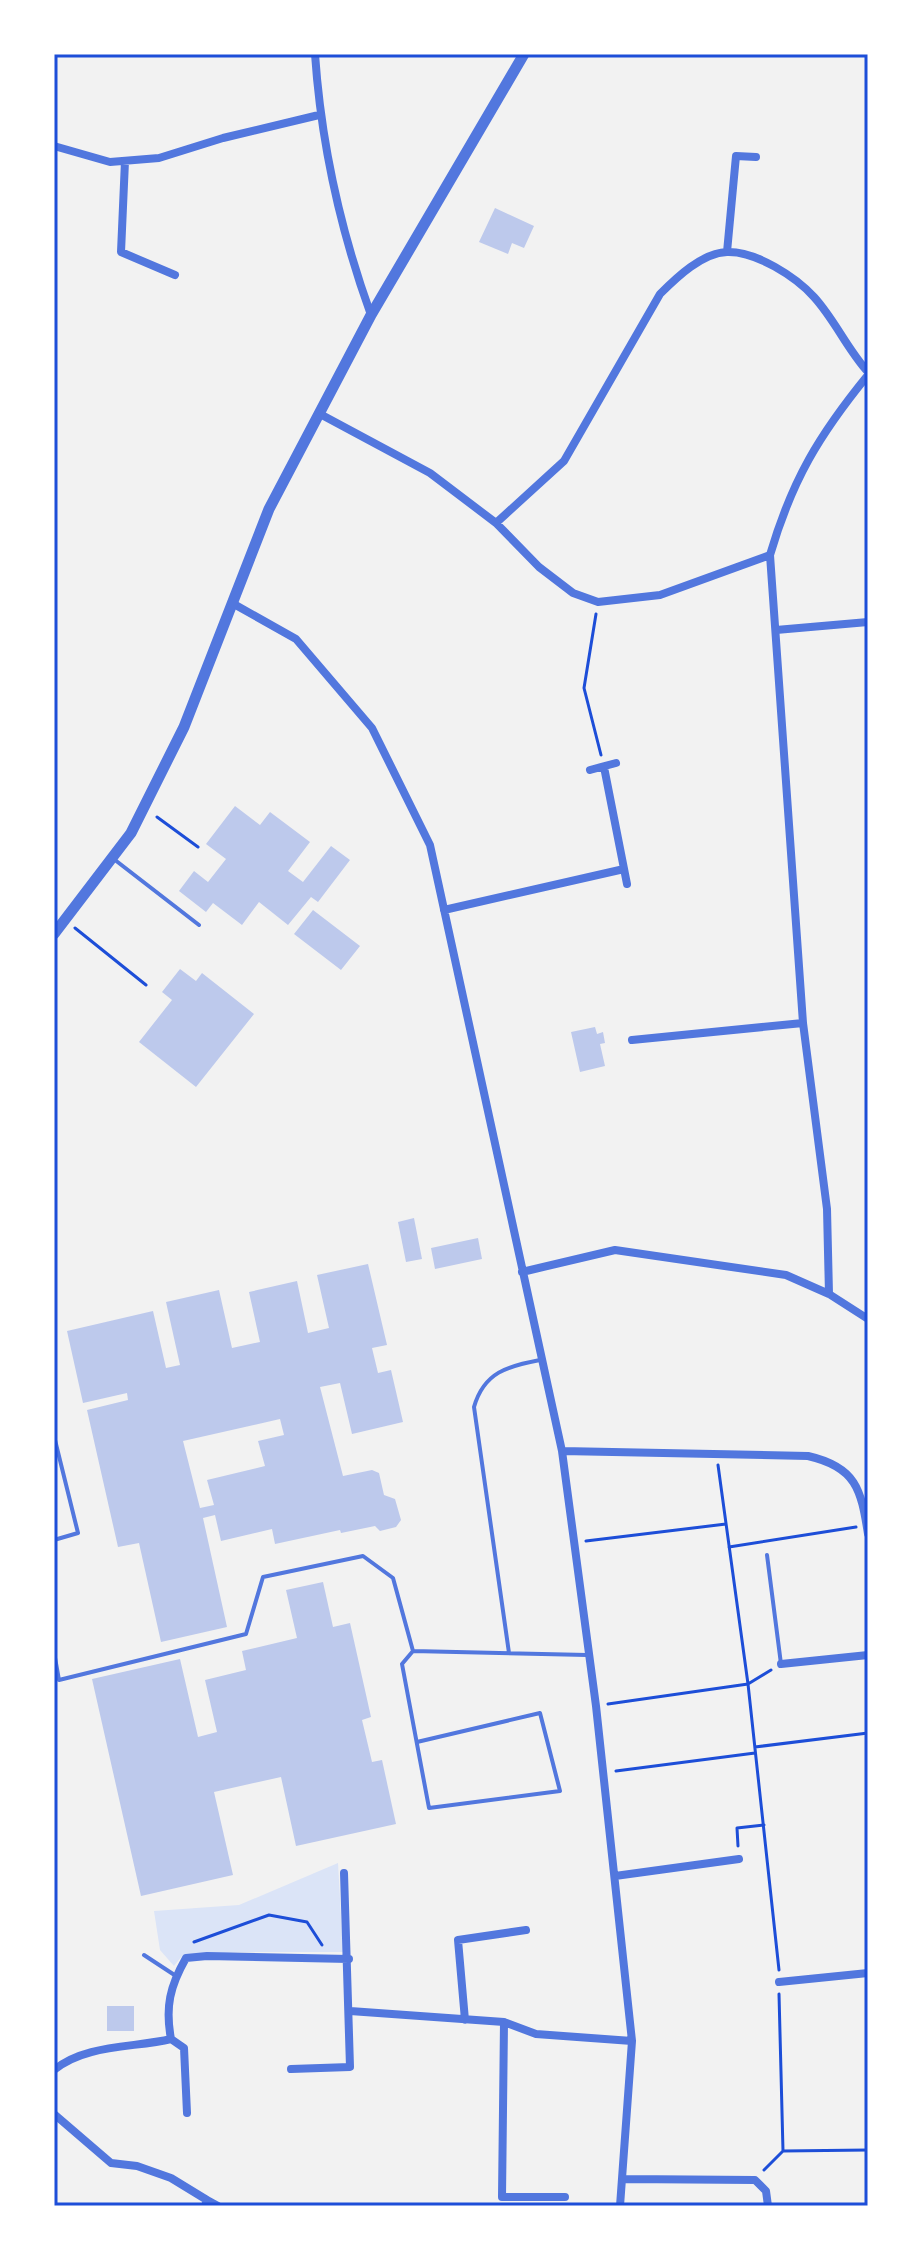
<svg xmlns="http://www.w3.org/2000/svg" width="922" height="2260" font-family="'Work Sans',sans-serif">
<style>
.green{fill:#dbe4f7}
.building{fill:#bdc9ec;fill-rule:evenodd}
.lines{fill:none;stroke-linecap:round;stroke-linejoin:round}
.path{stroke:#1d4ed8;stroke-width:3}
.service{stroke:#5277de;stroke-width:4}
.minor{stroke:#5277de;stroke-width:8}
.tertiary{stroke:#5277de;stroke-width:11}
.neatline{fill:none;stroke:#1d4ed8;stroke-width:3}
</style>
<rect width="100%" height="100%" fill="#f2f2f2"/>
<path class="green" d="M338,1863L343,1952H241L182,1956L174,1966L160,1950L154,1911L239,1905Z"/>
<path class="building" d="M495,208L534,226L524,248L512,243L508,254L479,242Z
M235,806L260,825L270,812L310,842L288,871L303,882L331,846L350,860L318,902L311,897L288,925L259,902L242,925L213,903L206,912L179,891L194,871L208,882L226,859L206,844Z
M313,910L360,946L341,970L294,934Z
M180,969L196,981L202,973L254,1014L196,1087L139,1042L172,1000L162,992Z
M595,1027L597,1034L603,1032L605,1043L600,1044L605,1066L580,1072L571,1032Z
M414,1218L422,1259L406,1262L398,1222Z
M478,1238L482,1259L435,1269L431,1248Z
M368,1264L387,1345L372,1348L378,1373L391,1370L403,1422L352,1434L340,1383L320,1387L343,1476L372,1470L379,1473L384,1495L395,1499L401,1520L396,1527L380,1531L375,1526L341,1533L340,1530L275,1544L272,1529L221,1541L215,1515L203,1518L227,1627L161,1642L139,1543L118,1547L87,1410L128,1400L127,1393L83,1403L67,1331L153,1311L166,1368L180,1365L166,1302L219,1290L232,1348L260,1342L249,1292L297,1281L308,1333L329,1328L317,1275ZM280,1419L284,1435L258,1441L265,1466L207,1480L214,1505L200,1508L183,1441Z
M323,1582L333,1627L350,1623L371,1717L362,1720L372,1762L382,1760L396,1824L296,1846L281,1777L214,1792L233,1875L141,1896L92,1679L180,1659L198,1737L217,1732L205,1680L246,1670L242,1651L297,1638L286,1590Z
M107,2006H134V2031H107Z"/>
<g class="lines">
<path class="path" d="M596,614L584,688L601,755
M157,817L198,847
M75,928L146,985
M718,1465L748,1684L779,1970
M586,1541L726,1524
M729,1547L856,1527
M608,1704L748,1684L771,1670
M755,1747L868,1733
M616,1771L755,1753
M738,1846L737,1828L764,1825
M194,1942L269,1915L307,1922L322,1945
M783,2151L868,2150
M764,2170L783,2151L779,1994"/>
<path class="service" d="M115,860L199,925
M54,1436L78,1533L54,1540
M767,1555L781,1664
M54,1652L59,1680L246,1634L263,1577L363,1556L393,1578L413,1651
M509,1653L474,1407C484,1372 508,1366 540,1360
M417,1742L540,1713L560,1791L429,1808L402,1664L413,1651L587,1655
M144,1955L176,1976"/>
<path class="minor" d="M315,54C321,142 341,232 371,315
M54,146L110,162L159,158L223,138L319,115
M125,161L121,252L175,275
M727,252L736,156L756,157
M320,414L430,473L496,523L539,567L573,593L598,602L660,595L770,555
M496,523L564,461L660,294C677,277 702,253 727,252C756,251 796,277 814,297C835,320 847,349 868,372
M232,603L296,639L372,728L430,845L562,1451L596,1706L632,2041L620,2206
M776,630L868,622
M604,767L627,884
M590,770L616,763
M444,910L624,869
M632,1040L803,1023
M522,1272L615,1250L786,1275L829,1294L868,1319
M829,1294L827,1209L803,1023L770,555C792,480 819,435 868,375
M562,1451L808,1456C856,1467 861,1489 868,1534
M781,1664L868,1655
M615,1876L739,1859
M779,1982L868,1973
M350,2011L504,2022L536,2034L632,2041
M465,2020L458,1940L526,1930
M504,2022L502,2197H565
M291,2069L350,2067L344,1873
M54,2070C85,2044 134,2048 171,2039
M187,2113L184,2048L171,2039C165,2007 170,1986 186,1958L207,1956L349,1959
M54,2114L111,2163L137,2166L171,2178L207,2200L205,2206
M624,2179L755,2180L766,2191L768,2206
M207,2200L218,2206"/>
<path class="tertiary" d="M54,934L131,833L184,727L269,509L371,315L524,54"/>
</g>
<rect width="922" height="2260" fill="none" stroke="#ffffff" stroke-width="112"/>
<rect x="56" y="56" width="810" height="2148" class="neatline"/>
</svg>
